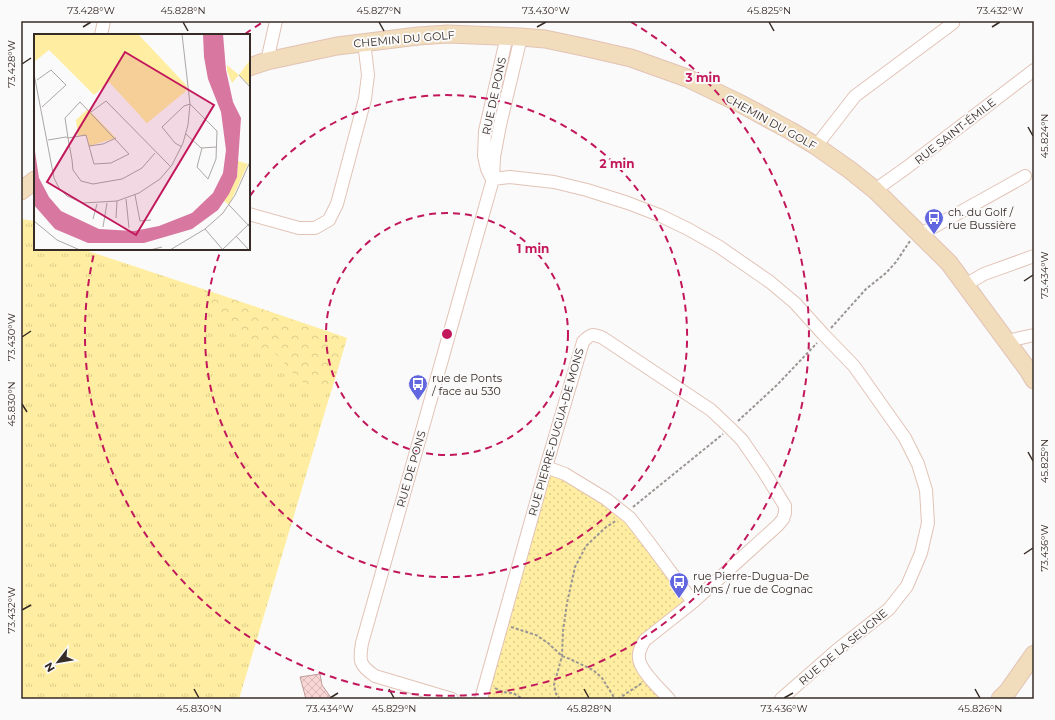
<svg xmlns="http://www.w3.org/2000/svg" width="1055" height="720" font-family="Montserrat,sans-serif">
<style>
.grass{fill:url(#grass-tufts)}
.forest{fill:url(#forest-crowns)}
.park{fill:url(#park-dots)}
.building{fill:url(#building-cross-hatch);stroke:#be9d9c}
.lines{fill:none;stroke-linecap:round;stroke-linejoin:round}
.street-casing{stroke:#e2c3b6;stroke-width:14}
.secondary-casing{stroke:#e2c3b6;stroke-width:19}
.path{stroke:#9b9593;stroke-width:2;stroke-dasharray:3 2;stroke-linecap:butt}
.street{stroke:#fff;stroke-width:12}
.secondary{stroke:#f1dcbb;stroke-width:17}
.ticks{fill:none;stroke:#372b26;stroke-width:1.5}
.ring{fill:none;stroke:#c2185b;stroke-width:2;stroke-dasharray:7 5}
.labels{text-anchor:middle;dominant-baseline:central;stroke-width:4;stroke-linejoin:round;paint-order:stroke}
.street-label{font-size:11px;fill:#372b26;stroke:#fafafa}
.poi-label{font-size:11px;fill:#372b26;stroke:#fafafa;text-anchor:start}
.inset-road{fill:none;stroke:#aca7a5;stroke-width:1}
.view{fill:#c2185b;fill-opacity:0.15;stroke:#c2185b;stroke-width:2}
.inset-edge{fill:none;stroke:#372b26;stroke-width:2}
.centre{fill:#c2185b;stroke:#fafafa;stroke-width:2}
.ring-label{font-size:12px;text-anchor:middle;font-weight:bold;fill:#c2185b;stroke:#fafafa;stroke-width:4;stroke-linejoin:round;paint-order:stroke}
.neatline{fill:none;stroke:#372b26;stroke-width:1.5}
.ticks-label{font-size:10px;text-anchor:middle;fill:#372b26}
</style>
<defs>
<pattern id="grass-tufts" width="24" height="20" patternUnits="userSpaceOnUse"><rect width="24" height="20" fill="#ffeea1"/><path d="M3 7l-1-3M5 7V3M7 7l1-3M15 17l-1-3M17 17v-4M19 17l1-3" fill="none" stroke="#dbcc8a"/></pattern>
<pattern id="forest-crowns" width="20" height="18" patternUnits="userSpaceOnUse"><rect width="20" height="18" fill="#ffeea1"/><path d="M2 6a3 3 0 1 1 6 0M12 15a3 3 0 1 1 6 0" fill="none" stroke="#dbcc8a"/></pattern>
<pattern id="park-dots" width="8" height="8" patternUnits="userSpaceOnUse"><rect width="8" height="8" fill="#ffeea1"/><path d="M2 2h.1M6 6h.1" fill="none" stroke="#dbcc8a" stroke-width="1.8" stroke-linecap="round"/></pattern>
<pattern id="building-cross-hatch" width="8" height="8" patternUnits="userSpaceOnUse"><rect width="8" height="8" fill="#f9d6d5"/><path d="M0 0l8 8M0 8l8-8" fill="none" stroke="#d6b8b7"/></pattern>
</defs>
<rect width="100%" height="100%" fill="#fafafa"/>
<path class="grass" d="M21,219L35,221V249H82L203,289L347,338L239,699H21Z"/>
<path class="forest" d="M203,289L347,338L331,392L310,387L295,376L277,355L234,334L216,313Z"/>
<path class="park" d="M546,467L606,499L693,602L645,640L639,658L669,699H481Z"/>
<path class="building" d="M320,674L322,685L332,699H306L300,677Z"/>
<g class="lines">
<defs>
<path id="street" d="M101,35L104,21
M267,61L276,21
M816,146L855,96L953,23L952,21
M491,177L487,169L484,156L485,131L507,36
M493,179L510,177L554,182L587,190L628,203L659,215L688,229L718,246L770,282L795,303L824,335L854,366L905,438L918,464L926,490L928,523L921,553L907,586L889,609L837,650L781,699
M875,190L906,168L1034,70
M249,214L299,228H315L329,220L337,204L365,99L368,75L364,42
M921,234L1025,176
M965,285L984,274L1034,256
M1007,341L1034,335
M546,467L565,474L606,499L630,518L650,544L693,602
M452,699L375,676C359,665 359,661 362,643L493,179L494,157L500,125L521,37
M481,699L546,467L583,342C591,333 593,334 603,338L711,410L730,428L742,440L764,472L785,506V513L783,519L778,525L693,602L645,640C642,645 638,651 639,658C639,670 661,690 669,699"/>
<path id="secondary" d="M249,67L267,61L337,46L418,36L448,34L521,37L545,39L583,47L631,58L687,78L741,104L791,131L816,146L850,170L875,190L949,263L1028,370L1034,380
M21,191L35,180
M1000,699L1008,691L1034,654"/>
</defs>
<use href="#street" class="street-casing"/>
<use href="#secondary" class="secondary-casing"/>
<path class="path" d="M831,328L866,289L886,273L896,262L910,241
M738,421L777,385L817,343
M633,507L723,434
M511,627L536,635L548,643L562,656L570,659L593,670L602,678L615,699
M495,688L502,692L513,693L521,698
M560,699L556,694L554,685L562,656L563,631L567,603L575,567L586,546L605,528L617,520
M618,699L642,683"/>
<use href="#street" class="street"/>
<use href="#secondary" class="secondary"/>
</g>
<path class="ticks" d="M183,22L188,31M379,22L384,31M769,22L774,31M83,27L91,22M537,27L546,22M992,27L1000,22M22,64L31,58M1028,127L1033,136M1024,281L1033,275M22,337L31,331M22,404L27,412M1028,452L1033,461M1024,554L1033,548M22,610L31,605M194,689L199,698M389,689L394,698M584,689L589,698M975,689L980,698M330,698L338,693M784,698L793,693"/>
<g class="ring">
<circle cx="447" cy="334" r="121"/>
<path d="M250 196A241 241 0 1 1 221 250"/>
<path d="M245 34A362 362 0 0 1 263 22M631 22A362 362 0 1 1 95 249"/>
</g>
<defs>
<symbol id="bus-pin" viewBox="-11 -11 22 30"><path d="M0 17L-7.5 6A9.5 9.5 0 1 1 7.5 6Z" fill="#6367df" stroke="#fafafa"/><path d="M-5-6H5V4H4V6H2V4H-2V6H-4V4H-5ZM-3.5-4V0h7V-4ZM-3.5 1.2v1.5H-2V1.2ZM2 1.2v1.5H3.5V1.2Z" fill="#fff"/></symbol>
</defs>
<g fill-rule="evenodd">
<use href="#bus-pin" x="923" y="207" width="22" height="30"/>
<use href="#bus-pin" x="407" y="373" width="22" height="30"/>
<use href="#bus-pin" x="668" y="571" width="22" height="30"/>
</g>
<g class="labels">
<g class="street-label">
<text transform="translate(404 39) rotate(-5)">CHEMIN DU GOLF</text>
<text transform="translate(494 96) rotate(-78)">RUE DE PONS</text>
<text transform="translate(771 122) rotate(29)">CHEMIN DU GOLF</text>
<text transform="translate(955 131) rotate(-38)">RUE SAINT-ÉMILE</text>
<text transform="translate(556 432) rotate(-74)">RUE PIERRE-DUGUA-DE MONS</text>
<text transform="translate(411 469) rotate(-74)">RUE DE PONS</text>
<text transform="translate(843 647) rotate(-40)">RUE DE LA SEUGNE</text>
</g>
<g class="poi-label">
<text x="948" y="212">ch. du Golf /<tspan x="948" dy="13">rue Bussière</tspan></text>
<text x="432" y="378">rue de Ponts<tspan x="432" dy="13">/ face au 530</tspan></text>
<text x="693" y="576">rue Pierre-Dugua-De<tspan x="693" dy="13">Mons / rue de Cognac</tspan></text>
</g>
</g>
<g transform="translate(34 34)">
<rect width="216" height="216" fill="#fafafa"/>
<path d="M0,0H104L153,52L152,57L113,89L75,48L60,61L15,16L0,28Z" fill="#ffeea1"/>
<path d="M121,75H129L113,89L107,83Z" fill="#ffeea1"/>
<path d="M216,26V52L205,41Z" fill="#ffeea1"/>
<path d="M193,31L205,41L198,49L193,37ZM54,75L82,104L55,112L53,102H44L42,86ZM204,127L214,130L195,171L190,167L203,143Z" fill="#ffeea1"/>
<path d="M169,0H189L192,36L199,68L207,84L203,143L195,160L184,176L158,195L110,209H54L21,195L0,171V111L5,144L15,163L27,177L65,195L100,197L125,192L158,179L179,159L189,139L192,116L187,78L174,45L170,23Z" fill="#d877a0"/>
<path class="inset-road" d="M0,40L20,144L25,154L33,162L49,169L83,167L105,159L126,145L138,131L149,109L154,91L156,70L148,0M205,41L216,53M3,46L17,36L32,51L8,73M57,78L72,67L137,133M152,100L167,114L183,113M14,106L32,103L34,104L52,101L60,130L77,129L95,120L46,68L31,84L34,104L38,126L39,136L47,147L59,150L88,145L108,134L121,119M55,112L69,110L82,104M148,113L141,109L128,93L150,72L156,70L183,97L182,125L174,145L163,133L168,114M101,161L106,187L117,186M92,165L95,194M195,171L216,193M82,184L83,167M59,185L63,170M0,187L23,206L46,216M69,193L73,169M171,195L189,216M202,202L215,216M116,216L128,213M136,216L171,195L189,179L201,161L216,128M188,216L216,189"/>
<path class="view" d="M91,18L180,71L102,201L13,148Z"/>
<rect width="216" height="216" class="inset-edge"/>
</g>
<circle cx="447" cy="334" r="6" class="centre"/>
<g class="ring-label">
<text x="703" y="82">3 min</text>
<text x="617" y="168">2 min</text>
<text x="533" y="253">1 min</text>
</g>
<rect width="1055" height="720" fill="none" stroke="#fafafa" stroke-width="44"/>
<g transform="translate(58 662) rotate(239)" stroke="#fafafa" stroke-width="3" paint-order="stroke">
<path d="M0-3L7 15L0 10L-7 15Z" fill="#372b26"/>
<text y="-6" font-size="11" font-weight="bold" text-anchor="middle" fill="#372b26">N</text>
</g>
<rect x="22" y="22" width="1011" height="676" class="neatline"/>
<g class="ticks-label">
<text x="91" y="14">73.428°W</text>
<text x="183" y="14">45.828°N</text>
<text x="379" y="14">45.827°N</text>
<text x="546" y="14">73.430°W</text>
<text x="769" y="14">45.825°N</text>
<text x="1000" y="14">73.432°W</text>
<text transform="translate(11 64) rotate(-90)" y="4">73.428°W</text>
<text transform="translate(1044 136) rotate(-90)" y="4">45.824°N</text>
<text transform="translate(1044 275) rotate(-90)" y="4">73.434°W</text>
<text transform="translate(11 337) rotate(-90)" y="4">73.430°W</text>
<text transform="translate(11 404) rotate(-90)" y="4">45.830°N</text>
<text transform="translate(1044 461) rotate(-90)" y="4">45.825°N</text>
<text transform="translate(1044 548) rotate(-90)" y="4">73.436°W</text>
<text transform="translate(11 610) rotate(-90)" y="4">73.432°W</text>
<text x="199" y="712">45.830°N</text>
<text x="330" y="712">73.434°W</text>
<text x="394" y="712">45.829°N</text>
<text x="589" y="712">45.828°N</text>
<text x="784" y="712">73.436°W</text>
<text x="980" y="712">45.826°N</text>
</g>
</svg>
